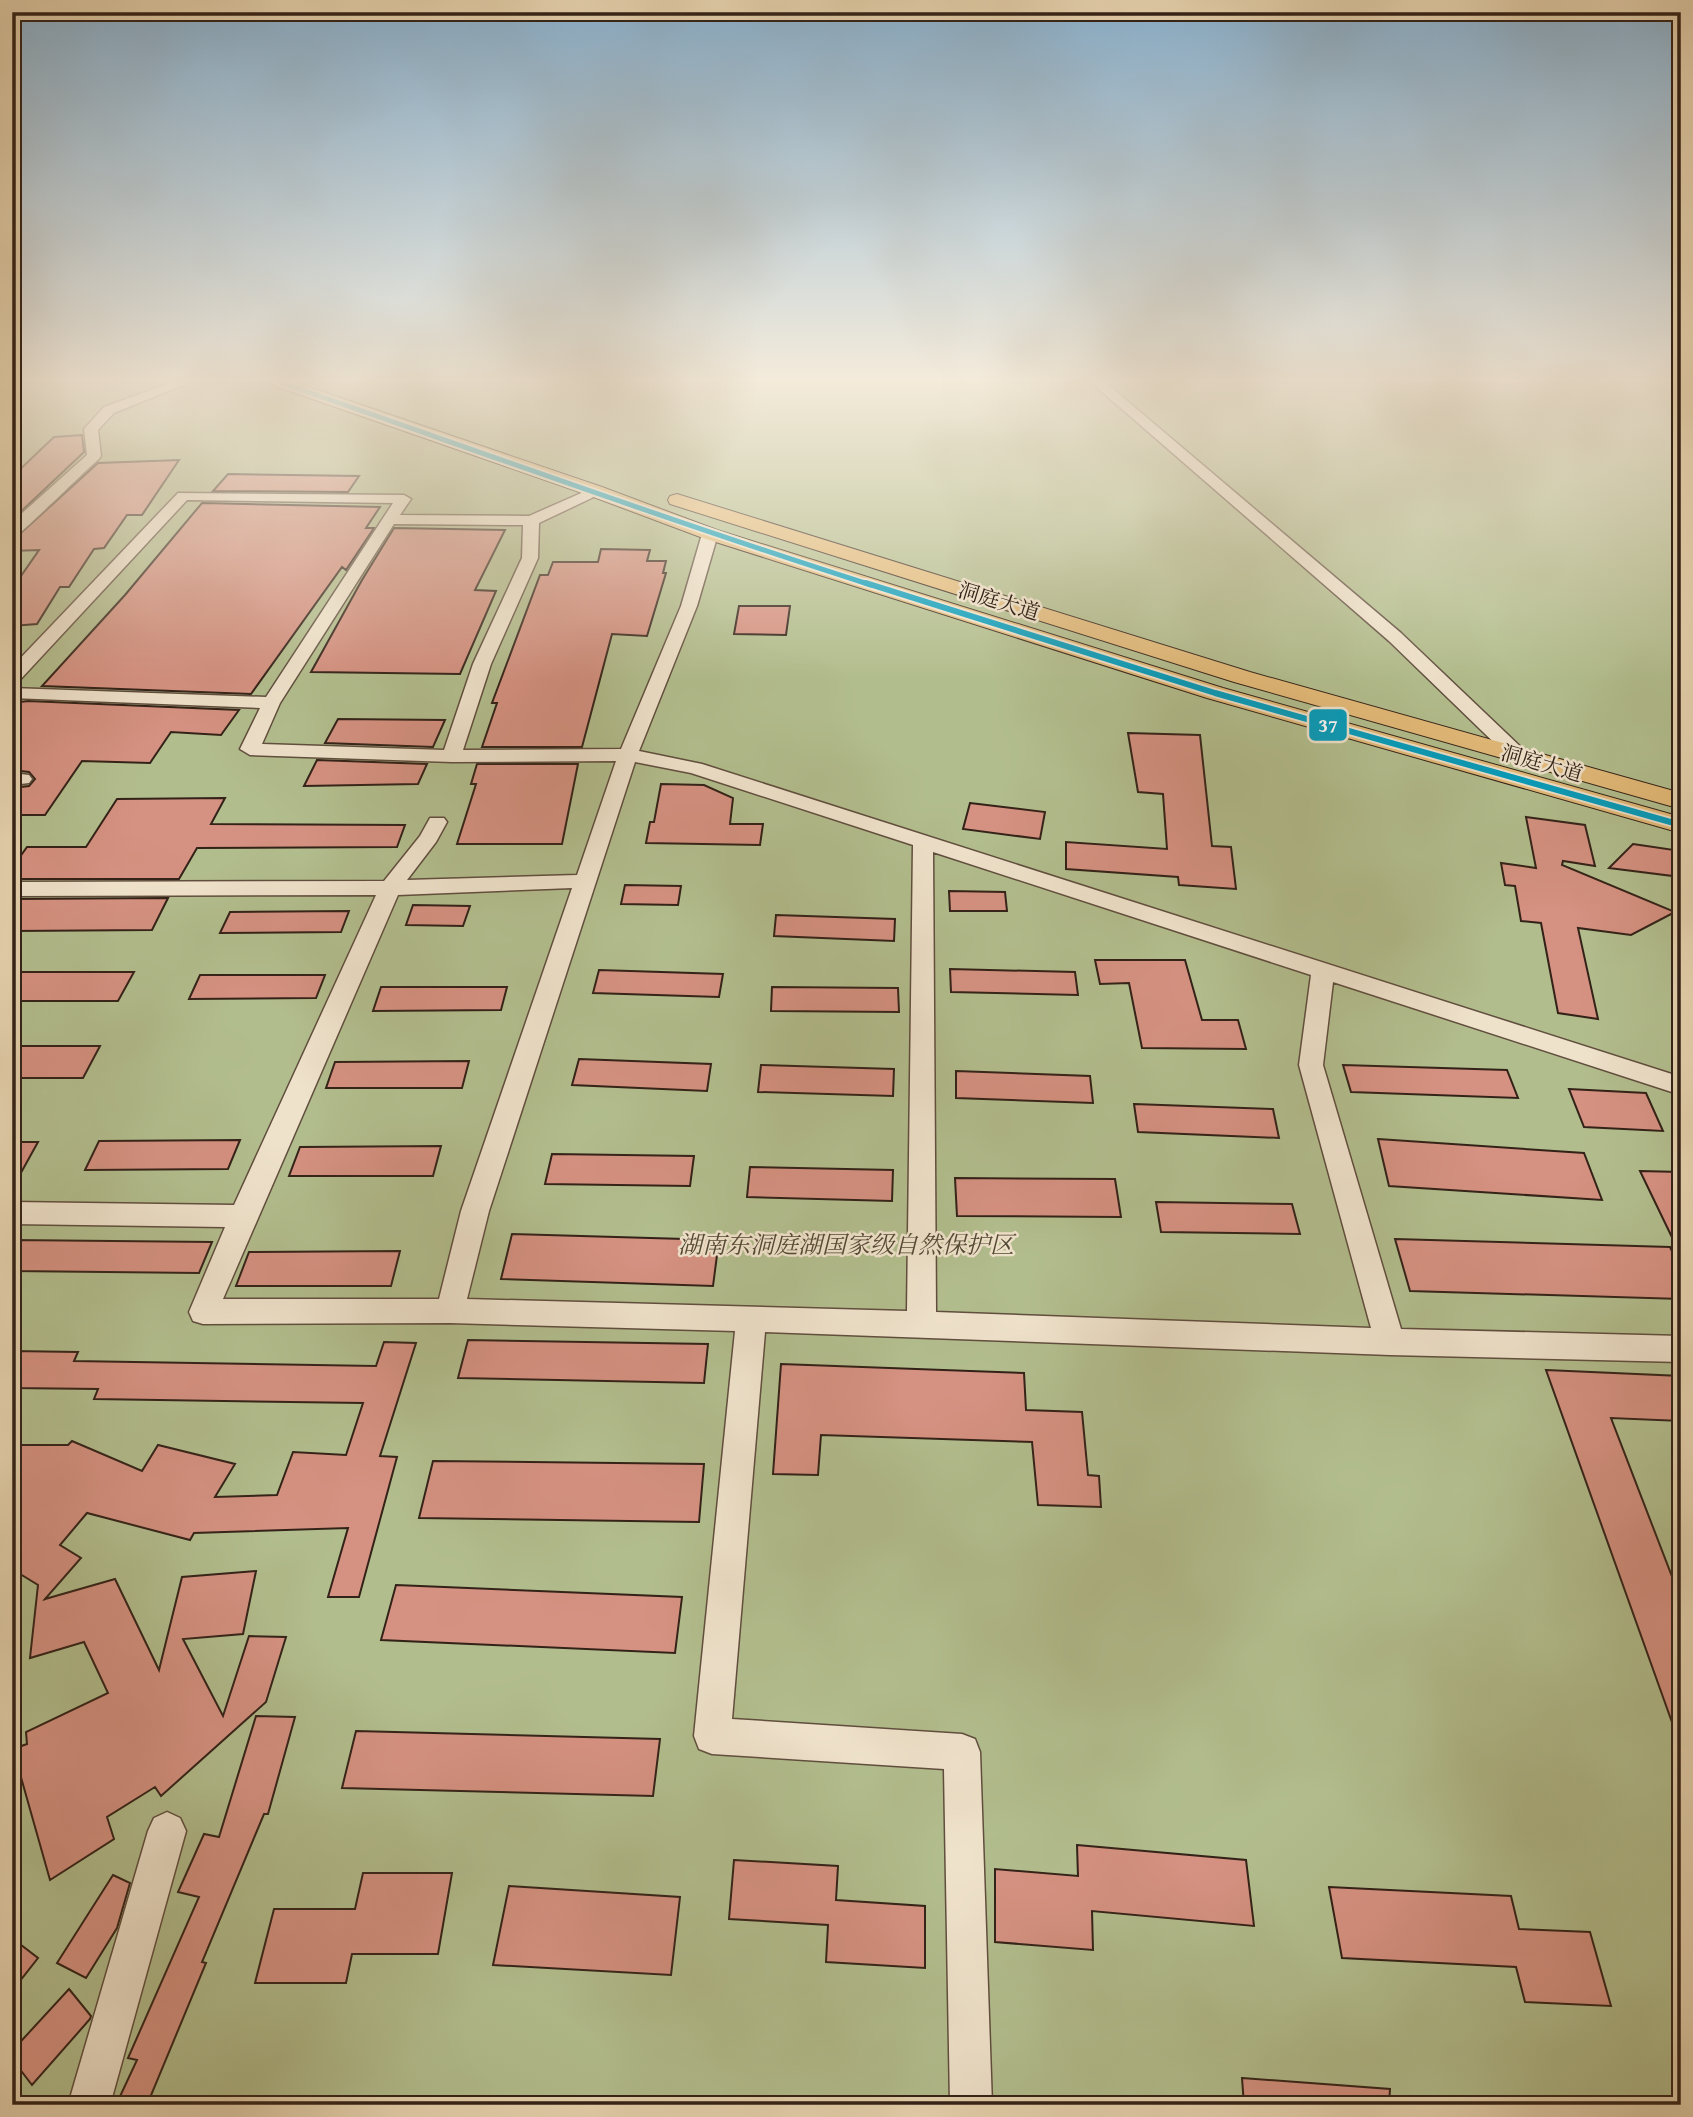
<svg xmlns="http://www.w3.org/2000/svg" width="1693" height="2117" font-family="'Gentium Book Plus','Noto Serif SC',serif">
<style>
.green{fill:#b2bd8d;stroke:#727052;stroke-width:2}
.building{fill:#d59181;stroke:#332218;stroke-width:2}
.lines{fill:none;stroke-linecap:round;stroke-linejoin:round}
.minor-casing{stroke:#604e3e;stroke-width:3}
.major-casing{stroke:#332218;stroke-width:2}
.minor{fill:#efe2cb;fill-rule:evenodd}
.major{fill:#e3ba78;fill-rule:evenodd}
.bus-1-far1-casing{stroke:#efe2cb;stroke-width:9}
.bus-1-casing{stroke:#efe2cb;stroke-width:10}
.bus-1-far1{stroke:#059cbc;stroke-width:5}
.bus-1{stroke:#059cbc;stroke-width:6}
.labels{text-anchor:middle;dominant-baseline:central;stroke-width:5;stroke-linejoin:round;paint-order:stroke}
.far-street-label{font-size:21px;fill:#332218;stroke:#efe2cb}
.park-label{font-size:24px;font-style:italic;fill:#534935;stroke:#efe2cb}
.line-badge{stroke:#efe2cb;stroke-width:2.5}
.badge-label{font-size:19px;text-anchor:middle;font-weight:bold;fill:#fff}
</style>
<rect width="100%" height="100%" fill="#e6d3af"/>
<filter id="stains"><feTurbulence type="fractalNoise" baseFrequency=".00286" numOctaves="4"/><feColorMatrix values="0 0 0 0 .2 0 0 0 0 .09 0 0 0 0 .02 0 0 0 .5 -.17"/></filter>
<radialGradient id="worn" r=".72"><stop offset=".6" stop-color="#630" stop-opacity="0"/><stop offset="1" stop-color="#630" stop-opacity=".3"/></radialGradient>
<path class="green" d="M12,383H1681V2105H12Z"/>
<path class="building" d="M82,435L84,452L12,520V477L54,437Z
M179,460L142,515H127L104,548L94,549L69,587H60L37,624L12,626V589L39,550L12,551V541L98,463Z
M228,474L289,475L359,476L348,492L213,491Z
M202,503L380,507L366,528H374L346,570L342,567L251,694L42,686L125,595Z
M394,528L505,530L475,590L496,591L460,674L311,672L362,580Z
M601,549L650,550L647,561H666L663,573H666L647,636L612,634L582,747H482L497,703H492L540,575H548L553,562H598Z
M739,606H790L786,635L734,634Z
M28,701L239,710L221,735L171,732L150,763L82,761L45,815H12V788L29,786L35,779L29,772L12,770V703Z
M338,719L445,720L433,747L325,743Z
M1128,733L1200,735L1212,846L1231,847L1236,889L1179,885L1178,877L1066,869V842L1167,849L1163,794L1138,792Z
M317,760L427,764L418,784L304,786Z
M477,764H578L562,844H457L476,784H471Z
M661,784L704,785L733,798L730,824H763L760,845L646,843L650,822H654Z
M225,798L211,824L405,825L397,847L197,848L179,879H12V868L27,847H86L117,799Z
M970,803L1045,812L1040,839L963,829Z
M1526,817L1585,825L1595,866L1563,861L1562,865L1675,912L1631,935L1578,928L1598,1019L1558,1013L1541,923L1521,921L1515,886L1505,885L1501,863L1536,868Z
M1633,844L1681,851V877L1609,868Z
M625,885L681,886L678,905L621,904Z
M949,891L1005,892L1007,911H950Z
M168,898L152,930L12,931V899Z
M413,905L470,906L463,926L406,925Z
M349,911L341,932L220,933L230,912Z
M776,915L895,919L894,941L774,936Z
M1095,960H1185L1202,1020H1238L1246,1049L1142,1048L1129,983L1100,984Z
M950,969L1075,972L1078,995L951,992Z
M599,970L723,974L719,997L593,993Z
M12,972H134L118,1001H12Z
M200,975H325L316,998L189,999Z
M381,987H507L501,1010L373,1011Z
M772,987L898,988L899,1012L771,1011Z
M12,1046H100L83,1078H12Z
M579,1059L711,1064L707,1091L572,1085Z
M469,1061L462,1088H326L335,1062Z
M761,1065L894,1069L893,1096L758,1092Z
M1343,1065L1507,1070L1518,1098L1351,1092Z
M956,1071L1090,1076L1093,1103L956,1098Z
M1569,1089L1646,1093L1663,1131L1584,1127Z
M1134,1104L1273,1109L1279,1138L1138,1132Z
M1378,1139L1584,1153L1602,1200L1389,1186Z
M240,1140L228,1169L85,1170L99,1141Z
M12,1142H38L12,1189Z
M441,1146L433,1176H289L300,1147Z
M552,1154L694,1156L690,1186L545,1184Z
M750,1167L893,1170L892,1201L747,1197Z
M1640,1171L1681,1172V1256Z
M955,1178L1115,1179L1121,1217L957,1216Z
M1156,1202L1292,1204L1300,1234L1161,1232Z
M512,1234L719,1240L713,1286L501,1279Z
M1395,1239L1670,1247L1681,1270V1299L1410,1291Z
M12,1240L212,1242L199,1273L12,1271Z
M400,1251L391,1286H236L249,1252Z
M468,1340L708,1344L704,1383L458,1378Z
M384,1342L416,1343L380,1456L397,1457L359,1597H328L348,1528L194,1533L190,1540L87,1513L60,1545L81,1558L45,1599L115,1579L159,1670L182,1577L256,1571L243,1634L183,1639L223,1716L249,1636L286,1637L266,1702L161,1796L155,1787L107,1817L114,1839L50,1880L13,1749L27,1744L26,1732L108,1693L84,1642L30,1658L38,1585L12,1569V1445H68L72,1441L142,1471L158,1445L235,1464L215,1497L277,1495L293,1452L346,1455L363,1403L94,1399L98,1389L12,1388V1351L78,1352L74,1361L376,1366Z
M781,1364L1024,1373L1026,1410L1082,1412L1088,1475L1099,1476L1101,1507L1038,1505L1032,1442L821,1435L818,1475L773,1474Z
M1546,1370L1681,1376V1421L1611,1418L1681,1600V1739H1678Z
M433,1461L704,1464L699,1522L419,1518Z
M396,1585L682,1597L675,1653L381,1640Z
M256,1716L295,1717L268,1814H264L202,1962L206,1963L147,2105H116L137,2060L128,2058L199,1897L178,1892L204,1834L219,1837Z
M356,1731L660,1739L653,1796L342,1788Z
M1077,1845L1246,1860L1254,1926L1092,1911L1093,1950L995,1942V1869L1078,1876Z
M734,1860L838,1866L836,1900L925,1906V1968L826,1962L828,1925L729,1919Z
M363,1873H452L438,1954H352L346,1983H255L274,1909H355Z
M113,1875L130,1883L117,1928L86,1978L57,1963Z
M509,1886L680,1897L671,1975L493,1965Z
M1329,1887L1511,1896L1519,1929L1590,1932L1611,2006L1525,2002L1516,1967L1342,1958Z
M12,1938L38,1958L12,1991Z
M69,1989L91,2016L90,2019L32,2085L12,2059V2051Z
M1242,2078L1390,2089L1389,2105H1244Z"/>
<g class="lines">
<defs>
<path id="minor" d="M170,383H188L114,413L98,430L101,456L99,459C87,469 18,537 12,539V524L20,515L87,455L84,429L104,407Z
M1092,383H1106L1401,633L1527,753L1530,757L1527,761H1513L1389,641Z
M595,487L600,488L602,491L600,494L539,523L538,558L491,664L463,750L621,749L681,606L702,534L710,529L715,531L718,534L697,606L639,751L702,764L1681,1077V1095L1333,982L1323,1065L1401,1329L1681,1336V1362L1390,1355L765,1332L732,1719L962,1734L975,1739L980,1752L992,2105H950L944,1769L712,1754L699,1749L694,1736L735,1331L450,1323L203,1324L193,1321L189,1312L225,1227L12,1224V1202L234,1205L376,895L12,896V882L384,881L420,836L430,818H444L447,822L436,842L407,880L577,875L616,761L452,762L250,755L240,749L260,708L12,698V688L266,697L393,503L187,500L18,682L12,683V667L178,493L404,495L411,499L400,515L529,516ZM394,524L523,525L522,558L473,664L444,750L262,744L280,703ZM635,762L691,773L913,845L907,1311L467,1299L489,1211ZM933,852L1311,975L1299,1065L1371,1328L936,1312ZM572,888L461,1211L439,1299H223L398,895Z
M12,773L29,775L32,779L29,783L12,785Z
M167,1812L180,1818L186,1831L110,2105H68L148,1831L154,1818Z"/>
<path id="major" d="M273,383H297L602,487L717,530L1223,688L1681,817V833L1207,698L703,538L588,495L275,386Z
M677,494L1250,672L1681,793V809L1234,682L670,504L668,500L670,496Z"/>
</defs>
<use href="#minor" class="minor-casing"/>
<use href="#major" class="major-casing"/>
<use href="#minor" class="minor"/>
<use href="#major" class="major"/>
<defs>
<path id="bus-1-far1" d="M282,383C478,451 673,522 871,585"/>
<path id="bus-1" d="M866,583L1215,693L1681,825"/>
</defs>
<use href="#bus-1-far1" class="bus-1-far1-casing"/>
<use href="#bus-1" class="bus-1-casing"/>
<use href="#bus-1-far1" class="bus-1-far1"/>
<use href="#bus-1" class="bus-1"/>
</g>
<linearGradient id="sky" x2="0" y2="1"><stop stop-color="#8ab4d4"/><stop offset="0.56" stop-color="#f4ebdb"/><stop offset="1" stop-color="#f4ebdb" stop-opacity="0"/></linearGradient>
<rect width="1693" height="680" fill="url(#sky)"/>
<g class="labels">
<g class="far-street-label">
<text transform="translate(999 601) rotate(17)">洞庭大道</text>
<text transform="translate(1542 763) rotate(16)">洞庭大道</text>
</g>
<g class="park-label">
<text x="846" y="1244">湖南东洞庭湖国家级自然保护区</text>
</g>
</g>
<rect class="line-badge" x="1308" y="708" width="40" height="34" rx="7" fill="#059cbc"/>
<g class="badge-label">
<text x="1328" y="732">37</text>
</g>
<rect width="1693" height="2117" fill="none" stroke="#e6d3af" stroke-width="42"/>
<rect x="14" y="14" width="1665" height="2089" fill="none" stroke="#332218" stroke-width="3.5"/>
<rect x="21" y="21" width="1651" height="2075" fill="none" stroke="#332218" stroke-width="2"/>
<rect width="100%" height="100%" filter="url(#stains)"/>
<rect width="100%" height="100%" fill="url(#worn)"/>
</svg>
